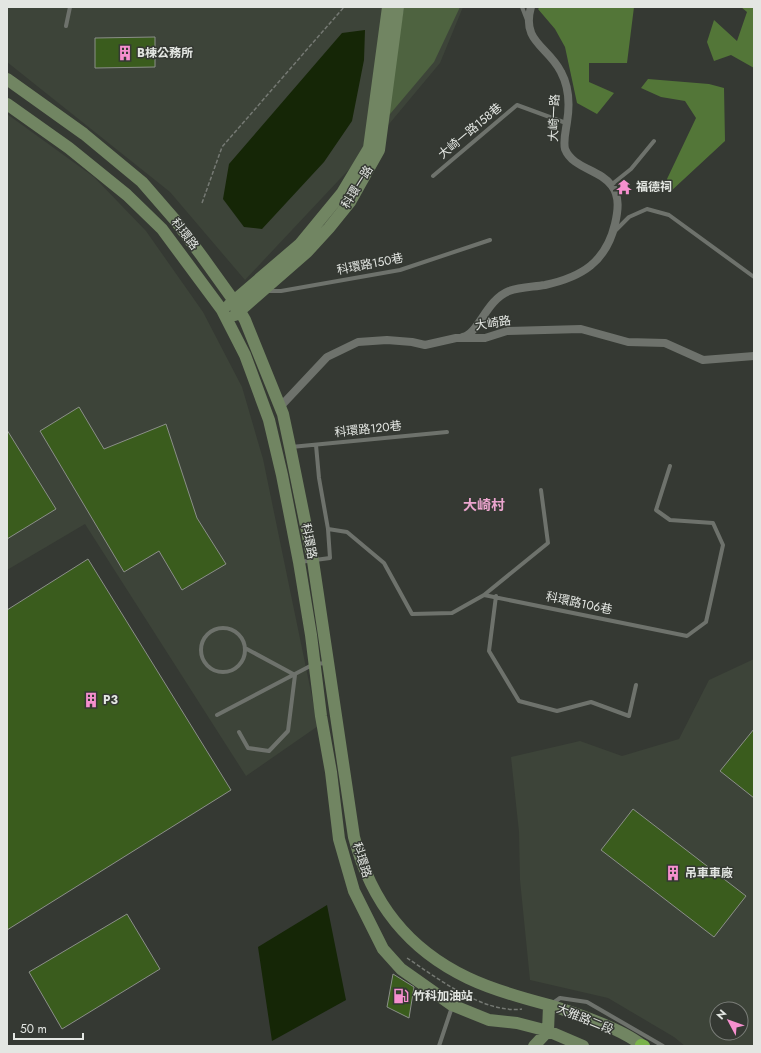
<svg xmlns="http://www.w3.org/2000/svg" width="761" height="1053" font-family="Jost,'Noto Sans TC',sans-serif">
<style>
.built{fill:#3d4439;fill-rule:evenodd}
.green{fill:#4e6340}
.forest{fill:#537638}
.water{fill:#152606}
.building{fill:#3a5c1d;stroke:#8b8f89}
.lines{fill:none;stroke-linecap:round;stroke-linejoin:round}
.path{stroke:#757973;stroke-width:1.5;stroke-dasharray:4 2;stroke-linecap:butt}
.lane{stroke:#6e726c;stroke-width:4}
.street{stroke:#6e726c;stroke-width:8}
.secondary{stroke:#718562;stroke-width:12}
.highway{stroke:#79b24a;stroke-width:12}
.labels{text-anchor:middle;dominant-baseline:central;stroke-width:3;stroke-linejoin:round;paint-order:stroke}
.poi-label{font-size:12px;font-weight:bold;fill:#e3e6e2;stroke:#353933;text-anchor:start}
.street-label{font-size:12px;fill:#e3e6e2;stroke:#353933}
.quarter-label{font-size:14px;font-weight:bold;fill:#eca5cf;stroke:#353933}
</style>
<rect width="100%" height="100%" fill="#353933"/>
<path class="built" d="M7,7H463L440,63L369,148L245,280L170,192L7,62Z
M7,114L94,177L146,231L203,312L242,387L263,459L318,726L246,776L85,524L7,570Z
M754,659V1046H685L674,1037L608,998L530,980L520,880L519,832L511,757L580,741L622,756L679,739L709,680ZM717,1009H741V1033H717Z"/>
<path class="green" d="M404,7H460L434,62L385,120Z"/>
<path class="forest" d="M540,7H634L627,63H589V82L614,93L597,114L577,103L565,47L555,29L538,9Z
M741,7H754V68L731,55L714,61L707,42L714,20L737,41L747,12Z
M648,79L709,84L724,88L725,141L670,192L667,179L696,118L685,101L661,97L641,88Z"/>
<path class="water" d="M365,30L364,60L352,121L324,162L262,229L244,227L223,199L229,164L342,33Z
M327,905L346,1000L272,1041L258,947Z"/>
<path class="building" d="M155,37V67L95,68V38Z
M622,182L628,184L626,192L621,191Z
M79,407L104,449L166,424L197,518L226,564L182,590L159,551L124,572L40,431Z
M7,430L56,509L7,539Z
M88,559L231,790L7,930V610Z
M754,729V798L720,771Z
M633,809L746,896L714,937L601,850Z
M127,914L160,969L62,1029L29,972Z
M393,974L414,987L409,1018L387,1007Z"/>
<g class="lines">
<path class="path" d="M202,203L222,147L344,7
M407,958C437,978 484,1014 522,1009"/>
<path class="lane" d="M522,7L527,20
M66,26L70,7
M433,176L517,105L566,123
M611,185L631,169L654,141
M615,231L629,217L647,209L669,215L754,277
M267,291H281L400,270L490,240
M316,445L319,478L328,529
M291,447L447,432
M300,562L330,558L328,529L347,532L384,563L412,614L452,613L484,595L687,636L706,622L723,545L713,523L670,520L656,510L670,466
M484,595L548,543L541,490
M496,596L489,651L519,701L557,711L591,702L629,716L636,685
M201 650a22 22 0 1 1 44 0a22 22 0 1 1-44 0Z
M217,715L314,664L327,663
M239,732L248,748L269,751L288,731L295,675L245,648
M553,1003L560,998L587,1002L663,1046
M439,1046L452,1007"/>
<path class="street" d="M463,337C479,333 486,300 509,291C520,287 533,287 545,285C582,277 606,262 615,224C618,211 620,197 612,186C600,169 573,169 565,149C563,140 566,130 567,122C570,104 569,87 561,72C548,46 521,42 531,7
M280,407L327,357L358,342L387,340L412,342L425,345L456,338H485L507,331L581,329L628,342L665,343L703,360L754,356"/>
<path class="secondary" d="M7,79L84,134L142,182L175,220L201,255L234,301L245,320L283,414L290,447L313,561L354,837C371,902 407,949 468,978C493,990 522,998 549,1005C575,1013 622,1029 643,1046
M7,104L69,148L127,195L162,229L222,310L245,355L269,420L282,475L299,562L311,635L321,716L331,772L339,839L354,891L383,949L401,969L452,1005L489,1020L517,1023L548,1031L583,1046
M229,305L300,244L342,193L369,148L388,7
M235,315L307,252L329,228L350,202L379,150L398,7
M534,1046L548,1031L549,1006"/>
<path class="highway" d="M641,1045L644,1046"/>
</g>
<defs>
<symbol id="building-bare" viewBox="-9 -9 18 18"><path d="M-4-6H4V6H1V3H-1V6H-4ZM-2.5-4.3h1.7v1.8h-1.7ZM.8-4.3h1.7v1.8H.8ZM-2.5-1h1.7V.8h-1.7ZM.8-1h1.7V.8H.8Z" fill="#f690cf" stroke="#353933" stroke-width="2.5" paint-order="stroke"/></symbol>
<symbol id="temple-bare" viewBox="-9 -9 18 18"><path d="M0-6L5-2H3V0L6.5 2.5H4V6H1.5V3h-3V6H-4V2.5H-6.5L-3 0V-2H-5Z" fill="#f690cf" stroke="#353933" stroke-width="2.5" paint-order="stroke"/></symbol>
<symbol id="fuel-bare" viewBox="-9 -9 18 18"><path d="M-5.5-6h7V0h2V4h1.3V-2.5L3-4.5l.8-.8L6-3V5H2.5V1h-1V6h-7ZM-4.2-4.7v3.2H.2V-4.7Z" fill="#f690cf" stroke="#353933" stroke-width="2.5" paint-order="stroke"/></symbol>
</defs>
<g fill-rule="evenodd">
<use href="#building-bare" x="114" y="42" width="22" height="22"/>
<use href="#temple-bare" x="613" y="176" width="22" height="22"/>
<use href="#building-bare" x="80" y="689" width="22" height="22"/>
<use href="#building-bare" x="662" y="862" width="22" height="22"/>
<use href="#fuel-bare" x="390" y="985" width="22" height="22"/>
</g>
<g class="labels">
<g class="poi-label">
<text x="137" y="53">B棟公務所</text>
<text x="636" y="187">福德祠</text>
<text x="103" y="700">P3</text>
<text x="685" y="873">吊車車廠</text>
<text x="413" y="996">竹科加油站</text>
</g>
<g class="street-label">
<text transform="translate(554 118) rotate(-88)">大崎一路</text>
<text transform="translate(470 131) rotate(-40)">大崎一路158巷</text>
<text transform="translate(357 187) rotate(-58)">科環一路</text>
<text transform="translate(185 234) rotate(52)">科環路</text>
<text transform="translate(370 264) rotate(-11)">科環路150巷</text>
<text transform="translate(493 323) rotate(-9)">大崎路</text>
<text transform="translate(368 429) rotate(-6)">科環路120巷</text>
<text transform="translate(309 541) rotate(79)">科環路</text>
<text transform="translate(579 603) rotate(12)">科環路106巷</text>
<text transform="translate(362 860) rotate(72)">科環路</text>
<text transform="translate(585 1019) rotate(22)">大雅路二段</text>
</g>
<g class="quarter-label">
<text x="484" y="505">大崎村</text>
</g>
</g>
<rect width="761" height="1053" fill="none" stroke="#e3e6e2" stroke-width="16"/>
<g transform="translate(729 1021) rotate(311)"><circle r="19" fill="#353933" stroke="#7b7e79"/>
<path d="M0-3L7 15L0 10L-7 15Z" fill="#f690cf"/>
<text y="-6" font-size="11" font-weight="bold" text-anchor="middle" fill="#e3e6e2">N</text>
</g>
<path d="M14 1033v6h69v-6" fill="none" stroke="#e3e6e2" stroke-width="2"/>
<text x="20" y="1033" font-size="12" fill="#e3e6e2" stroke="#353933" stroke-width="3" paint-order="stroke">50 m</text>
</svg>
